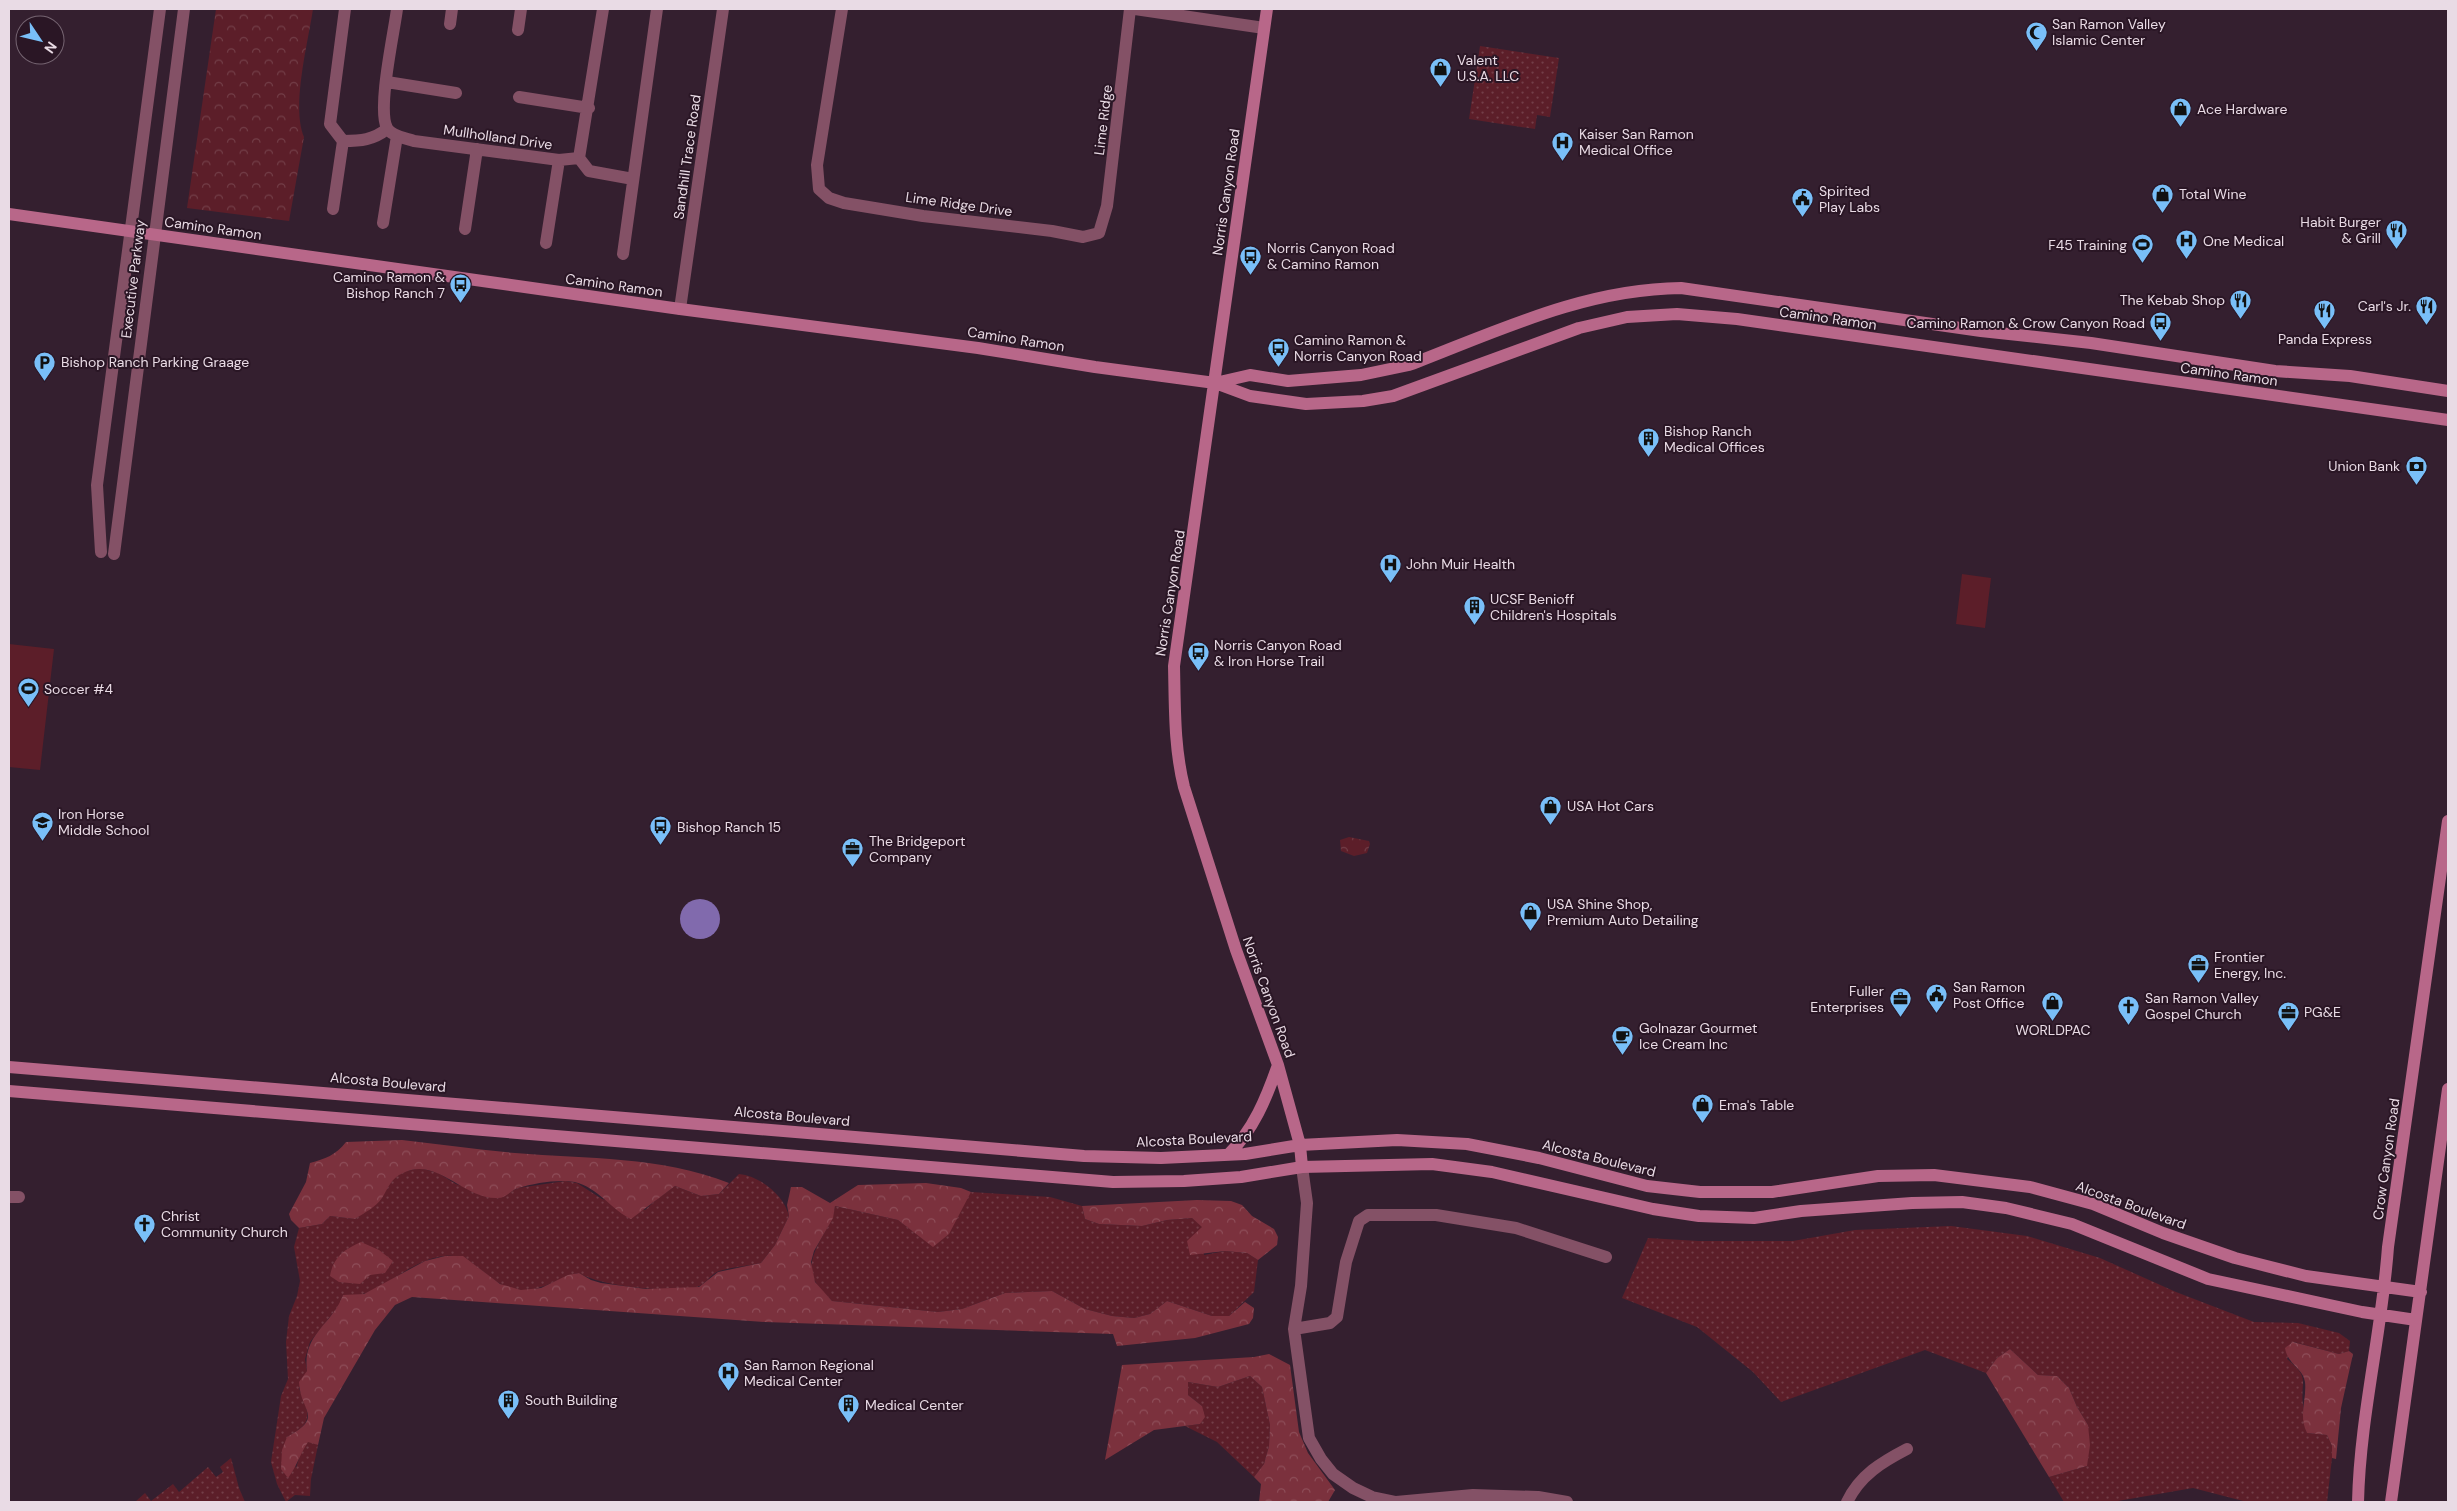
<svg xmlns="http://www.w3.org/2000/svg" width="2457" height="1511" font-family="'DM Sans',sans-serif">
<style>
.grass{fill:url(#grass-dots)}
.forest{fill:url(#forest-crowns)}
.park{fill:url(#park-crowns)}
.garden{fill:#5c1e29}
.water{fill:#816aad}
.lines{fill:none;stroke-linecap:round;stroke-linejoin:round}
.street{stroke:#845166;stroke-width:12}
.secondary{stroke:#b86789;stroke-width:12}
.labels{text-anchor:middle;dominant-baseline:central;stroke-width:4;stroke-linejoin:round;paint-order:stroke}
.poi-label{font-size:14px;fill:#e9dbe5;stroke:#2a1625;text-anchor:start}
.street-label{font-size:14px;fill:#e9dbe5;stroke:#2a1625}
</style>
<defs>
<pattern id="grass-dots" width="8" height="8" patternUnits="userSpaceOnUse" patternTransform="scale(1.25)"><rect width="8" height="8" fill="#5c1e29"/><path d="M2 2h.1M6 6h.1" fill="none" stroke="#733e48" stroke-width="1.8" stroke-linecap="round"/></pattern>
<pattern id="forest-crowns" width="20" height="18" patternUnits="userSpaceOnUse" patternTransform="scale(1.25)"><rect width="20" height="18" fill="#7b313d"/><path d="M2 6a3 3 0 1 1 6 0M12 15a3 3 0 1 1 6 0" fill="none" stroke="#8e4e59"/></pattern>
<pattern id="park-crowns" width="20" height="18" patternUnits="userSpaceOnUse" patternTransform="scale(1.25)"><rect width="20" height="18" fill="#5c1e29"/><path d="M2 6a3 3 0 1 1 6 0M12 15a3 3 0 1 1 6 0" fill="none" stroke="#733e48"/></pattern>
</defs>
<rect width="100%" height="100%" fill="#341f2f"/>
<path class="grass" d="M1480,46L1559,58L1550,117L1537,115L1535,129L1469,119Z
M420,1168L438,1173L456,1184L499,1198L518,1188L565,1181L577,1183L602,1199L645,1210L657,1199L675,1186L701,1196L719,1194L739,1174C760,1176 784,1195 789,1216L775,1245L761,1263C748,1266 732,1267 719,1271C711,1274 705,1285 697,1287C670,1293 602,1287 579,1273C559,1277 543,1291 522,1290C488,1289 477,1252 444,1256C413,1260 393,1283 366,1293C359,1296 350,1295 343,1295L340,1304L310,1342L305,1359L307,1371L299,1388C309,1415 315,1422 287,1437L296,1468L301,1452L308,1441L318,1445L311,1479L310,1496L295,1495L286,1502L277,1484L271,1462L281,1396L288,1379L286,1342L289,1316L297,1296L300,1281L294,1247L299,1228L322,1224L330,1216L355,1219L381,1199L388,1182L403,1172Z
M971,1192L1050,1197L1082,1206L1085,1219L1099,1224L1142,1226L1167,1220L1192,1218L1203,1227L1204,1255L1225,1251L1247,1253L1258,1260L1254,1292L1229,1316H1212L1167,1301L1150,1314L1134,1318L1112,1316L1085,1309L1052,1291L1005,1293L962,1309L938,1312L832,1301C827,1295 820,1290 816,1283C800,1257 832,1231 835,1206L898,1220L933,1246Z
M1951,1226L2027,1236L2100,1258L2176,1292L2254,1322L2298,1323L2339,1333L2350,1341L2349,1351L2339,1354L2294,1342L2287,1359C2311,1379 2300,1379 2303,1405C2303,1414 2306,1424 2307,1433L2327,1435L2332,1446V1458L2327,1502H2247L2193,1488L2112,1502H2064L2049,1477L2087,1466L2088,1425L2077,1407L2069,1388L2057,1376L2038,1375L2010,1349L1997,1358L1986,1373L1925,1350L1781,1402L1753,1372L1697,1327L1622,1298L1648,1238L1699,1241H1793L1855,1230Z
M1250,1376L1262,1387L1270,1425L1269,1446L1264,1464L1254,1477L1217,1442L1185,1426L1200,1424L1202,1406L1188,1395V1382L1218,1387Z
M231,1458L239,1488L245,1502H135L145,1493L151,1501L173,1484L179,1492L208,1467L216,1477L223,1472L220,1467Z"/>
<path class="forest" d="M402,1140C440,1144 478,1150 515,1153C588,1159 660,1156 729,1183L719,1194L701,1196L675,1186L631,1219C612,1210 597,1187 575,1182C558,1179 535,1183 518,1188C512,1190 505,1198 498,1198C464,1200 437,1156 403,1173C390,1179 389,1187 382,1198C376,1207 364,1213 355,1219L330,1216L322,1224L299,1228L291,1220L289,1214L306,1182L310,1163C325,1159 336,1155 346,1142Z
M926,1183L961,1188L971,1192L949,1234L933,1247L898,1220L835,1206L833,1218L814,1251L811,1262L815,1282L832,1301L938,1312L962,1309L1005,1293L1052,1291L1085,1309L1112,1316L1134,1318L1150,1314L1167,1301L1212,1316H1229L1245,1302L1254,1308L1253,1318L1249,1324L1195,1338L1117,1346L1113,1334L765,1322L412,1297L395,1305L375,1330L324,1418L318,1445L308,1442C300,1454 297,1466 288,1478L281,1469L282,1450L287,1437C325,1416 300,1412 299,1382L307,1371C302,1334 332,1325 343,1295L364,1294L425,1261L445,1256H463L500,1284L521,1290L541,1288L568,1275L579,1273L591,1280L601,1283L646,1289L699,1287L718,1272L761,1263L775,1245L789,1216L787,1205L791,1187H802L830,1203L858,1185Z
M1197,1200L1231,1201L1242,1205L1252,1216L1274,1229L1278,1237L1277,1245L1258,1260L1247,1253L1225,1251L1190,1255L1187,1241L1202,1227L1192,1218L1167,1220L1142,1226L1099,1224L1085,1219L1082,1206Z
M361,1242L379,1250L393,1261L385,1273L370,1275L360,1284L339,1282L330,1276C333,1257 345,1249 361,1242Z
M2293,1342L2339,1354L2349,1351L2353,1354L2341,1408L2336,1459L2332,1458V1446L2327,1435L2307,1433C2298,1415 2307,1400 2305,1382C2303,1368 2288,1365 2285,1348Z
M2010,1349L2038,1375L2057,1376L2069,1388L2077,1407L2088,1425L2090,1445L2087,1466L2049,1477L1986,1373L1997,1358Z
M1269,1354L1290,1365L1299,1432L1308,1453L1335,1490L1328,1502H1259L1261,1484L1254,1477L1264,1464L1269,1446L1270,1425L1262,1387L1250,1376L1218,1387L1188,1382V1395L1202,1406L1205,1417L1200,1424L1154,1430L1105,1460L1122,1365L1254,1357Z"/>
<path class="park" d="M216,9H313C308,43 291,107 304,137L289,221L187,208Z
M1349,837L1369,841L1370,844L1367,853L1354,856L1341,851L1340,840Z"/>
<path class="garden" d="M1962,574L1991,578L1985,628L1956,624Z
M9,644L54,649L40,770L9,767Z"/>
<path class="water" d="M680 919a20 20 0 1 1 40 0a20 20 0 1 1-40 0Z"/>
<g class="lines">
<path class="street" d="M345,9L330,124L343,141C361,141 373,140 387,129
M397,9C394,33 377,109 387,128C391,136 405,138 414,141L559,160L579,158L603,9
M842,9L817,165L819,189L829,198L844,203L923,216L1052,231L1083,237L1099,233L1107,206L1130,9
M1135,9L1264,28
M450,24L452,9
M518,30L521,9
M387,82L456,93
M519,97L589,108
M579,158L589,171L633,179
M333,209L343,141
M383,223L397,136
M465,229L477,149
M546,243L559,160
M623,254L657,9
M680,309L723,9
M101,552L97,485L160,9
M114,554L184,9
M1302,1167L1307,1203L1301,1286L1294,1329L1309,1438L1321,1459L1333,1474L1353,1488L1372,1497L1396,1502L1473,1495L1538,1497L1567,1502
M9,1197H19
M1294,1329L1330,1323L1337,1317L1346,1262L1359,1221L1368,1215H1436L1516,1228L1606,1257
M1847,1502C1860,1475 1882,1462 1907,1449"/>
<path class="secondary" d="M1267,9L1174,666C1175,707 1174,747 1184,787L1236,950L1278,1065L1300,1145L1302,1167
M9,214L680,309L978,348L1095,367L1215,383L1250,396L1306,404L1363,401L1393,396L1579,328L1627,317L1677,314L1737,319L2448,420
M1215,383L1250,375L1288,381L1361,375L1409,365C1498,331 1584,289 1681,288L1981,331L2091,343L2275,371L2350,376L2448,391
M9,1067L1084,1156L1161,1158L1245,1154L1300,1145L1397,1140L1467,1144L1539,1158L1647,1186L1700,1192H1772L1878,1176L1934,1175L2030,1187L2093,1204L2163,1233L2235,1258L2306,1276L2421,1292
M9,1091L1113,1182L1184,1181L1241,1177L1302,1167L1432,1164L1492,1172L1653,1209L1699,1216L1754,1218L1801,1211L1912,1203L1962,1202L2006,1208L2072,1224L2208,1279L2362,1312L2416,1320
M1228,1155C1254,1129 1266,1099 1278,1065
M2358,1502C2360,1416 2382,1332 2388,1247L2448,821
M2391,1502L2448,1089"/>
</g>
<defs>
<symbol id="mosque-pin" viewBox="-11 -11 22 30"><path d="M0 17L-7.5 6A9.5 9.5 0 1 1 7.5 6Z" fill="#79bff8" stroke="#2a1625"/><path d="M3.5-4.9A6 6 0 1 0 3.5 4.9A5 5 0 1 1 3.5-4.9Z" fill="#111"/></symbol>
<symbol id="shop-pin" viewBox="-11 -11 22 30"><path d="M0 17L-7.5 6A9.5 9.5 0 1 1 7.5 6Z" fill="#79bff8" stroke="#2a1625"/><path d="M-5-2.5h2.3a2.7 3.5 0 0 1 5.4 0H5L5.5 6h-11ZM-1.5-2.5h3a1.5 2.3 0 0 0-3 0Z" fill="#111"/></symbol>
<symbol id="hospital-pin" viewBox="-11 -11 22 30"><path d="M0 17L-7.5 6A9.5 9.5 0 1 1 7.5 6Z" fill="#79bff8" stroke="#2a1625"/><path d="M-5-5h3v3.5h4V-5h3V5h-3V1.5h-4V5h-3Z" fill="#111"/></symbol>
<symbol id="civic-pin" viewBox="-11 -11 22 30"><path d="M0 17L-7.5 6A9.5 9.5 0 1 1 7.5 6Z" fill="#79bff8" stroke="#2a1625"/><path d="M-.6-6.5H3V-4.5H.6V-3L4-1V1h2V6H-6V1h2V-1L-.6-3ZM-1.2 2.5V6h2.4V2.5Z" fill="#111"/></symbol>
<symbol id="restaurant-pin" viewBox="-11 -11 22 30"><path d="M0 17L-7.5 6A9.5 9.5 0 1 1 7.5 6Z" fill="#79bff8" stroke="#2a1625"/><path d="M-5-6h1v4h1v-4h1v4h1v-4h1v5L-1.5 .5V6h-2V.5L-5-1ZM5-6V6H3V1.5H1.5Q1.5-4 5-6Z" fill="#111"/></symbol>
<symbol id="stadium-pin" viewBox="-11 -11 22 30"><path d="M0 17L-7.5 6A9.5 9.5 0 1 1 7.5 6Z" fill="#79bff8" stroke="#2a1625"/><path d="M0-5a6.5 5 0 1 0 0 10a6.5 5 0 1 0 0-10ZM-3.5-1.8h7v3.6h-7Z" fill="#111"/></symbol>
<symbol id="bus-pin" viewBox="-11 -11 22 30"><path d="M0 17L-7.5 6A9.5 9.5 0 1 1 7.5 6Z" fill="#79bff8" stroke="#2a1625"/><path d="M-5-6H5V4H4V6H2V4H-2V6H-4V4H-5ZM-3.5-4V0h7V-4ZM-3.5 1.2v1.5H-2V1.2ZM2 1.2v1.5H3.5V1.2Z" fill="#111"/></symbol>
<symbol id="parking-pin" viewBox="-11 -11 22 30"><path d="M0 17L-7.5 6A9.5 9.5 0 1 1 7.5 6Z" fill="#79bff8" stroke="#2a1625"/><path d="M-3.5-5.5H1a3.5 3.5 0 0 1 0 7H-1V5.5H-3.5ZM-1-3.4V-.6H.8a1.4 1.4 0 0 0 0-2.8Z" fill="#111"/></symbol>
<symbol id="building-pin" viewBox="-11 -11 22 30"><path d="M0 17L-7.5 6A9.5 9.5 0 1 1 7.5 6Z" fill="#79bff8" stroke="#2a1625"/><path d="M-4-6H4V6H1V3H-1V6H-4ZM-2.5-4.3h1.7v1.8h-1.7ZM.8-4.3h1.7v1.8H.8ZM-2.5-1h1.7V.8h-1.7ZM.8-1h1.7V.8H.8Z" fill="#111"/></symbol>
<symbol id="bank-pin" viewBox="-11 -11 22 30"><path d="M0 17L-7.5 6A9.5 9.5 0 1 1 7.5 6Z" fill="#79bff8" stroke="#2a1625"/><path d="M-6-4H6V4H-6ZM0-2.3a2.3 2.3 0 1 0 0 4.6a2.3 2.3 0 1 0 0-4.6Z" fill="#111"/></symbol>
<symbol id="school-pin" viewBox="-11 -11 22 30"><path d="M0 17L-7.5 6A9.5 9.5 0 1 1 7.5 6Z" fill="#79bff8" stroke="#2a1625"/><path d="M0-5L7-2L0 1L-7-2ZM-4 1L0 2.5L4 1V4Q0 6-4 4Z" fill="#111"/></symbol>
<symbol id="office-pin" viewBox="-11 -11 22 30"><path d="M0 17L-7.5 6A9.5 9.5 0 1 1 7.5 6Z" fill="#79bff8" stroke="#2a1625"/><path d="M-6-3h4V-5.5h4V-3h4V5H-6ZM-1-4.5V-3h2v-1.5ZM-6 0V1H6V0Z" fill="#111"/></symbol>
<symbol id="church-pin" viewBox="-11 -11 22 30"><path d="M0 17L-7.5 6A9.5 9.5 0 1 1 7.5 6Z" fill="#79bff8" stroke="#2a1625"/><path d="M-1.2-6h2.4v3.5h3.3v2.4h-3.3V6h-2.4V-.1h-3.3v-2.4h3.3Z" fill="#111"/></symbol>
<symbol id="cafe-pin" viewBox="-11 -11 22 30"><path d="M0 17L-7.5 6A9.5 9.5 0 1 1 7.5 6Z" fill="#79bff8" stroke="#2a1625"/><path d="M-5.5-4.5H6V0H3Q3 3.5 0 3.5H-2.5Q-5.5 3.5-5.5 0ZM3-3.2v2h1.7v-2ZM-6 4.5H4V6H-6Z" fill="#111"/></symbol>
</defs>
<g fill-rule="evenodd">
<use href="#mosque-pin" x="2024" y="20" width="25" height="34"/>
<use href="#shop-pin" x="1428" y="56" width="25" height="34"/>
<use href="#shop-pin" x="2168" y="96" width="25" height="34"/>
<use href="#hospital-pin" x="1550" y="130" width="25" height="34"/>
<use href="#shop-pin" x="2150" y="182" width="25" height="34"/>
<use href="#civic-pin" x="1790" y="186" width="25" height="34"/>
<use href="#restaurant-pin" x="2384" y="218" width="25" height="34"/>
<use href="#hospital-pin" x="2174" y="228" width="25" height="34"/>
<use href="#stadium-pin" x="2130" y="232" width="25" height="34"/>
<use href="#bus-pin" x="1238" y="244" width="25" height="34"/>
<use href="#bus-pin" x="448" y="272" width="25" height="34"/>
<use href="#restaurant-pin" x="2228" y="288" width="25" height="34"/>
<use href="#restaurant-pin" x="2414" y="294" width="25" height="34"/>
<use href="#restaurant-pin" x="2312" y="298" width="25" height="34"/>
<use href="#bus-pin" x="2148" y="310" width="25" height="34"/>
<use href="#bus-pin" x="1266" y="336" width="25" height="34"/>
<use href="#parking-pin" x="32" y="350" width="25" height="34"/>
<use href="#building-pin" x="1636" y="426" width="25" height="34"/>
<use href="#bank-pin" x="2404" y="454" width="25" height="34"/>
<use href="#hospital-pin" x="1378" y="552" width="25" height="34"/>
<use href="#building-pin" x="1462" y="594" width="25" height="34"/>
<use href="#bus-pin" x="1186" y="640" width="25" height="34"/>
<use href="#stadium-pin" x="16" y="676" width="25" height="34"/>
<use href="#shop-pin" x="1538" y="794" width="25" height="34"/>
<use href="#school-pin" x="30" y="810" width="25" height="34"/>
<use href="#bus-pin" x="648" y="814" width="25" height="34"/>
<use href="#office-pin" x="840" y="836" width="25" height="34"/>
<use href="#shop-pin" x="1518" y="900" width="25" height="34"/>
<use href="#office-pin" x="2186" y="952" width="25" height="34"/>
<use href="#civic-pin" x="1924" y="982" width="25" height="34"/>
<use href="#office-pin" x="1888" y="986" width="25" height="34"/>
<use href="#shop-pin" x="2040" y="990" width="25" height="34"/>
<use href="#church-pin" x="2116" y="994" width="25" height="34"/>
<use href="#office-pin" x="2276" y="1000" width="25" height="34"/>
<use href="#cafe-pin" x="1610" y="1024" width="25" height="34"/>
<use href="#shop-pin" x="1690" y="1092" width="25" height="34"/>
<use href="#church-pin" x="132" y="1212" width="25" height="34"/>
<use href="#hospital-pin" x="716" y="1360" width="25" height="34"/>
<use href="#building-pin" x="496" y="1388" width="25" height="34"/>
<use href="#building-pin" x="836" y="1392" width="25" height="34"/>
</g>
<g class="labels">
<g class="poi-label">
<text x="2052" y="24">San Ramon Valley<tspan x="2052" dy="16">Islamic Center</tspan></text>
<text x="1457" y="60">Valent<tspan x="1457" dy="16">U.S.A. LLC</tspan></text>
<text x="2197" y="109">Ace Hardware</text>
<text x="1579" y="134">Kaiser San Ramon<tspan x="1579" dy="16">Medical Office</tspan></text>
<text x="1819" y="191">Spirited<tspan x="1819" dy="16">Play Labs</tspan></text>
<text x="2179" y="194">Total Wine</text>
<text x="2381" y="222" text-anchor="end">Habit Burger<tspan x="2381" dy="16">&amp; Grill</tspan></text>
<text x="2203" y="241">One Medical</text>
<text x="2127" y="245" text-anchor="end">F45 Training</text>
<text x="1267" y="248">Norris Canyon Road<tspan x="1267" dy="16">&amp; Camino Ramon</tspan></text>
<text x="445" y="277" text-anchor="end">Camino Ramon &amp;<tspan x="445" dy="16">Bishop Ranch 7</tspan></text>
<text x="2225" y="300" text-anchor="end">The Kebab Shop</text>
<text x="2411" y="306" text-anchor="end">Carl's Jr.</text>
<text x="2145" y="323" text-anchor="end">Camino Ramon &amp; Crow Canyon Road</text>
<text x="2325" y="339" text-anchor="middle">Panda Express</text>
<text x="1294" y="340">Camino Ramon &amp;<tspan x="1294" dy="16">Norris Canyon Road</tspan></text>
<text x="61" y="362">Bishop Ranch Parking Graage</text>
<text x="1664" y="431">Bishop Ranch<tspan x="1664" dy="16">Medical Offices</tspan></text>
<text x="2400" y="466" text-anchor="end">Union Bank</text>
<text x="1406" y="564">John Muir Health</text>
<text x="1490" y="599">UCSF Benioff<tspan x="1490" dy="16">Children's Hospitals</tspan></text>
<text x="1214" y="645">Norris Canyon Road<tspan x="1214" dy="16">&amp; Iron Horse Trail</tspan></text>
<text x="44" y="689">Soccer #4</text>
<text x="1567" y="806">USA Hot Cars</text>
<text x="58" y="814">Iron Horse<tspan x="58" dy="16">Middle School</tspan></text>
<text x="677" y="827">Bishop Ranch 15</text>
<text x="869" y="841">The Bridgeport<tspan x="869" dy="16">Company</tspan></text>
<text x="1547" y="904">USA Shine Shop,<tspan x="1547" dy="16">Premium Auto Detailing</tspan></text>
<text x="2214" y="957">Frontier<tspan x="2214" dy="16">Energy, Inc.</tspan></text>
<text x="1953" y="987">San Ramon<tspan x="1953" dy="16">Post Office</tspan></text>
<text x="1884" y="991" text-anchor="end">Fuller<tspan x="1884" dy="16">Enterprises</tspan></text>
<text x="2145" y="998">San Ramon Valley<tspan x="2145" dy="16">Gospel Church</tspan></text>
<text x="2304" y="1012">PG&amp;E</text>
<text x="1639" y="1028">Golnazar Gourmet<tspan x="1639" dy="16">Ice Cream Inc</tspan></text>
<text x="2053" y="1030" text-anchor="middle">WORLDPAC</text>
<text x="1719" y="1105">Ema's Table</text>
<text x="161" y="1216">Christ<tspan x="161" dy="16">Community Church</tspan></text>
<text x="744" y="1365">San Ramon Regional<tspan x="744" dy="16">Medical Center</tspan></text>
<text x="525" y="1400">South Building</text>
<text x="865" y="1405">Medical Center</text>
</g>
<g class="street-label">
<text transform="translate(1103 120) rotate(-83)">Lime Ridge</text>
<text transform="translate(498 137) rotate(8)">Mullholland Drive</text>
<text transform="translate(687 157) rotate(-82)">Sandhill Trace Road</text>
<text transform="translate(1226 192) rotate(-82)">Norris Canyon Road</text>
<text transform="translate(959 204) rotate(8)">Lime Ridge Drive</text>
<text transform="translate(213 228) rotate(8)">Camino Ramon</text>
<text transform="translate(133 279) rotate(-83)">Executive Parkway</text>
<text transform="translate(614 285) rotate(8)">Camino Ramon</text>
<text transform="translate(1828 318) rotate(8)">Camino Ramon</text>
<text transform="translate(1016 339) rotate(9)">Camino Ramon</text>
<text transform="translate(2229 374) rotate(8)">Camino Ramon</text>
<text transform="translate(1170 593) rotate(-81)">Norris Canyon Road</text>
<text transform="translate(1269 997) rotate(70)">Norris Canyon Road</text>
<text transform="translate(388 1082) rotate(5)">Alcosta Boulevard</text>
<text transform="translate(792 1116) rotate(5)">Alcosta Boulevard</text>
<text transform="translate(1194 1139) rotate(-3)">Alcosta Boulevard</text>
<text transform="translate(1599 1158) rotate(14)">Alcosta Boulevard</text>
<text transform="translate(2386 1159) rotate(-82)">Crow Canyon Road</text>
<text transform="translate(2131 1205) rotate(20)">Alcosta Boulevard</text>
</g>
</g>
<rect width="2457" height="1511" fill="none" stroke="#e9dbe5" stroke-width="20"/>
<g transform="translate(40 40) rotate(125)"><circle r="24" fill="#2a1625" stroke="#766572"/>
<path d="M0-4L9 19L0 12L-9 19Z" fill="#79bff8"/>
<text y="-8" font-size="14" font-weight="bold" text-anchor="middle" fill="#e9dbe5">N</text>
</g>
</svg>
